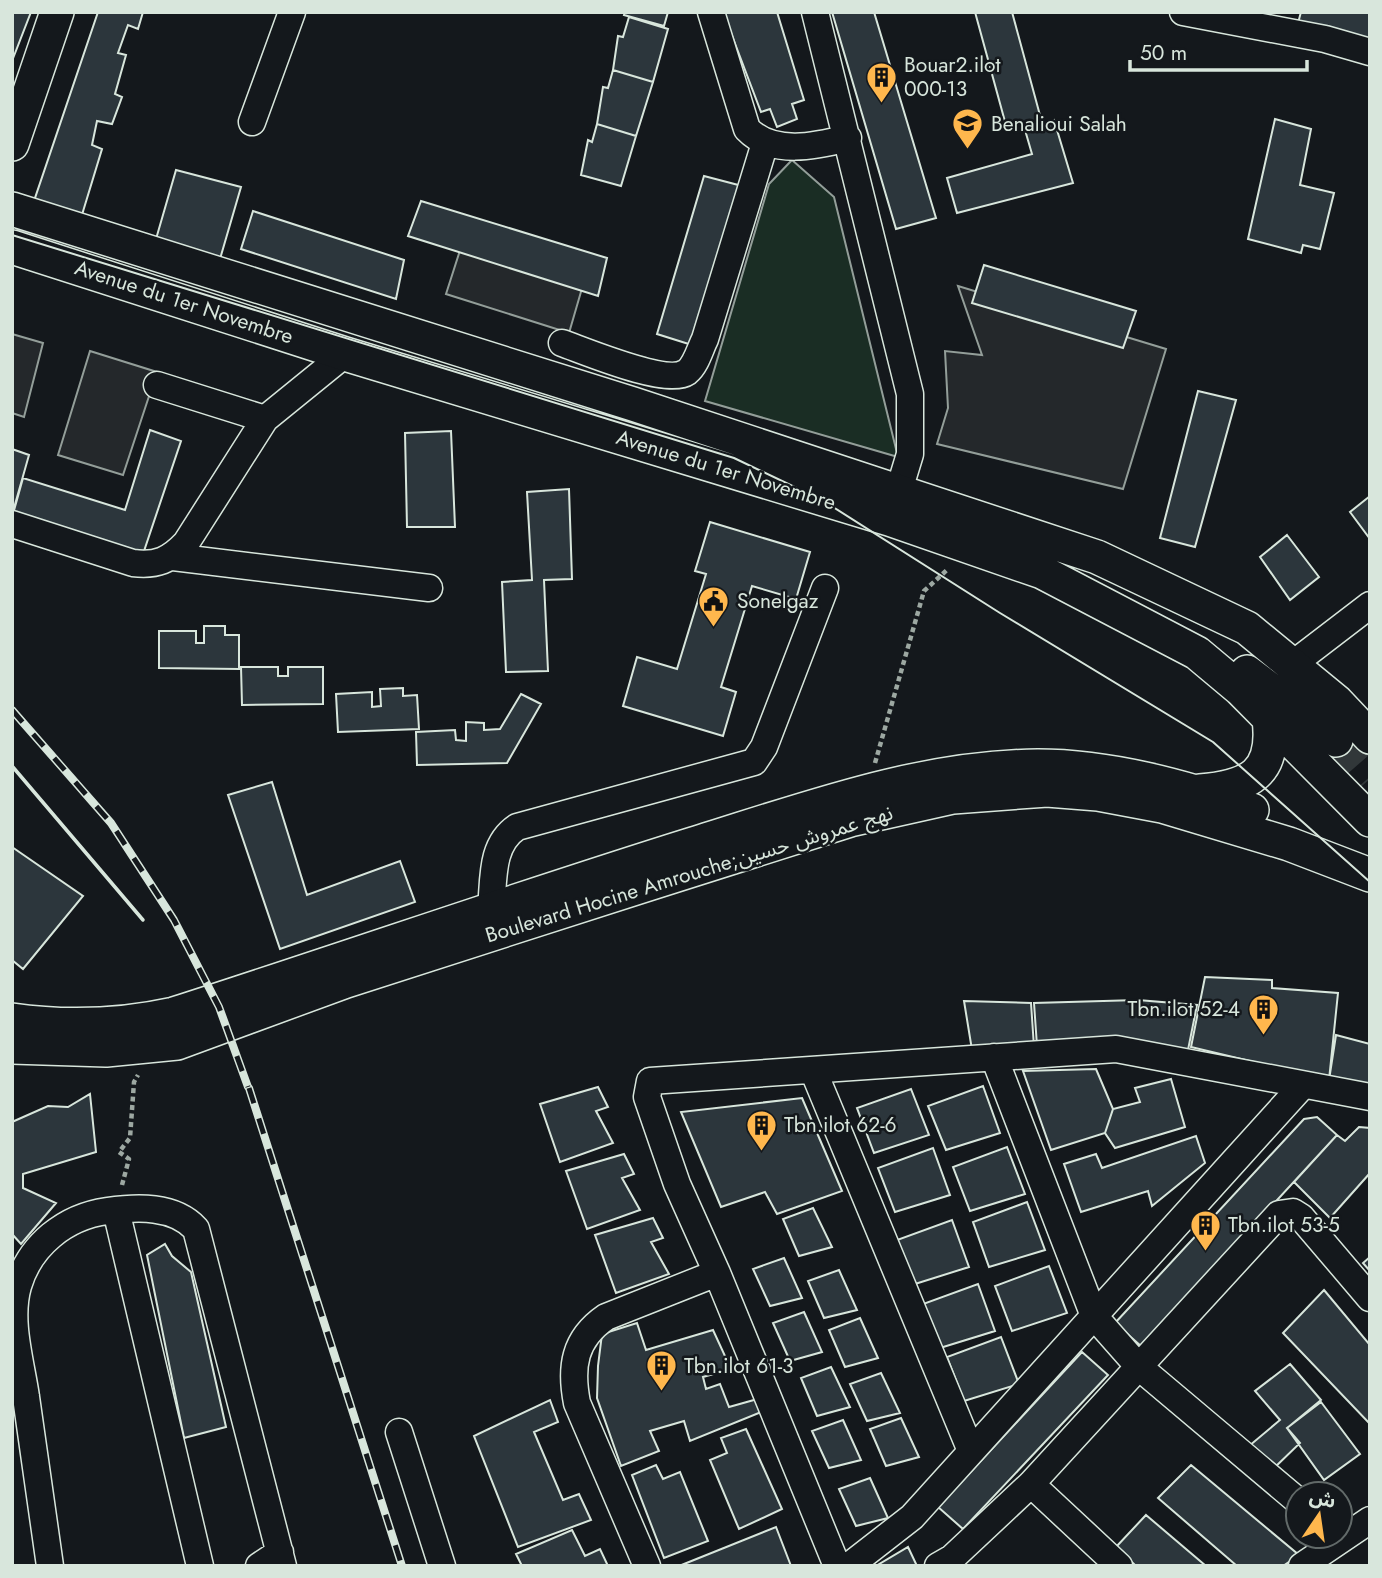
<svg xmlns="http://www.w3.org/2000/svg" width="1382" height="1578" font-family="Jost,'Noto Sans Arabic',sans-serif">
<style>
.green{fill:#1a2d24;stroke:#939e99;stroke-width:2}
.parking{fill:#24282b;stroke:#939e99;stroke-width:2}
.building{fill:#2c363c;stroke:#d8e6dc;stroke-width:2}
.lines{fill:none;stroke-linecap:round;stroke-linejoin:round}
.major-tunnel{stroke:#313739;stroke-width:33;stroke-dasharray:33 17;stroke-linecap:butt}
.minor-casing{stroke:#d8e6dc;stroke-width:29}
.major-casing{stroke:#d8e6dc;stroke-width:36}
.path{stroke:#9da8a2;stroke-width:4.5;stroke-dasharray:5 3.5;stroke-linecap:butt}
.minor{stroke:#14181c;stroke-width:26}
.major{stroke:#14181c;stroke-width:33}
.tram{stroke:#d8e6dc;stroke-width:2}
.rail-casing{stroke:#d8e6dc;stroke-width:8}
.rail{stroke:#14181c;stroke-width:5;stroke-dasharray:16;stroke-linecap:butt}
.wall{stroke:#d8e6dc;stroke-width:3.5}
.labels{text-anchor:middle;dominant-baseline:central;stroke-width:5;stroke-linejoin:round;paint-order:stroke}
.poi-label{font-size:21px;fill:#d8e6dc;stroke:#14181c;text-anchor:start}
.street-label{font-size:21px;fill:#d8e6dc;stroke:#14181c}
</style>
<rect width="100%" height="100%" fill="#14181c"/>
<path class="green" d="M792,160L834,197L898,457L705,401L769,184Z"/>
<path class="parking" d="M463,241L585,278L569,333L446,294Z
M958,286L1166,349L1123,489L937,444L948,408L945,351L982,355Z
M12,334L43,343L24,417L12,413Z
M90,351L157,372L123,475L58,455Z"/>
<path class="building" d="M12,12H31L12,61Z
M98,12H143L138,29L128,25L118,53L126,55L115,94L122,97L112,124L97,121L92,145L102,149L81,218L34,201Z
M625,12H668L664,26L624,15Z
M723,12H777L804,100L792,104L797,119L777,127L770,109L761,112Z
M832,12H874L936,218L896,229Z
M975,12H1012L1041,119L1007,129Z
M1301,12H1370V41L1298,23Z
M629,17L668,29L653,82L613,70L618,36L623,37Z
M613,70L653,82L636,136L597,124L603,87L608,88Z
M1275,119L1311,129L1300,185L1334,193L1320,249L1303,245L1301,253L1248,239Z
M1054,120L1073,183L957,213L947,178L1032,154L1025,130Z
M597,124L636,136L621,186L581,175L588,140L592,142Z
M176,170L241,187L220,259L156,239Z
M704,176L746,187L695,346L657,334Z
M421,201L607,258L598,296L408,236Z
M253,211L404,260L396,299L241,249Z
M984,265L1136,311L1123,348L972,303Z
M1198,391L1236,400L1195,547L1160,538Z
M150,430L181,441L143,554L13,514L23,478L125,510Z
M451,431L455,527H407L405,433Z
M12,449L29,455L14,508L12,507Z
M569,489L572,579L544,580L548,671L506,672L502,582L532,580L527,492Z
M1370,496V539L1350,512Z
M710,522L810,552L796,599L752,586L721,687L736,692L723,736L623,706L637,657L677,669L706,574L695,571Z
M1287,535L1319,577L1290,600L1260,557Z
M204,626H225V635H239V669L159,668V631H196V643H204Z
M241,667H278V676H288V667H323V704L242,705Z
M403,688V696L417,695L419,729L338,732L336,694L372,692V707L381,706L380,689Z
M521,694L541,704L507,763L417,765L416,732L455,730L456,740L466,741V722L484,723V730L500,729Z
M272,782L307,895L400,861L415,902L280,949L228,795Z
M12,847L83,896L23,969L12,960Z
M1205,977L1272,980V988L1338,993L1329,1080L1191,1047Z
M1138,1000L1197,1005L1188,1050L1037,1046L1034,1003Z
M964,1001L1031,1003L1034,1047L972,1050Z
M1336,1035L1370,1044V1090L1329,1080Z
M1096,1069L1113,1109L1105,1133L1051,1150L1023,1071Z
M1171,1079L1185,1127L1115,1148L1105,1133L1113,1109L1140,1102L1135,1088Z
M983,1086L1000,1133L946,1150L928,1106Z
M598,1087L608,1107L596,1111L613,1143L560,1162L540,1104Z
M911,1089L929,1135L874,1153L857,1108Z
M90,1094L96,1152L23,1174V1188L56,1203L21,1244L12,1234V1122L48,1106L68,1107Z
M802,1098L842,1191L777,1214L765,1192L721,1207L681,1112Z
M1317,1117L1337,1135L1142,1347L1115,1323L1304,1119Z
M1359,1127L1370,1128V1173L1330,1218L1294,1182L1337,1135L1345,1141Z
M1196,1136L1205,1163L1152,1206L1148,1191L1081,1212L1064,1164L1096,1154L1102,1168Z
M1007,1147L1025,1194L970,1211L953,1167Z
M933,1148L950,1195L895,1212L878,1168Z
M624,1154L634,1174L622,1178L640,1210L587,1229L566,1171Z
M1027,1202L1045,1250L989,1267L973,1222Z
M813,1208L832,1247L799,1256L783,1219Z
M653,1218L663,1238L651,1242L669,1274L616,1293L595,1235Z
M952,1220L969,1267L915,1284L897,1240Z
M165,1244L172,1256L191,1272L226,1427L184,1438L147,1255Z
M1370,1257V1271L1363,1263Z
M784,1258L802,1298L770,1306L753,1269Z
M1049,1266L1067,1313L1012,1331L995,1286Z
M839,1270L857,1310L824,1318L808,1281Z
M978,1284L995,1331L940,1348L923,1304Z
M1324,1290L1370,1345V1424L1283,1333Z
M804,1312L822,1352L790,1361L773,1323Z
M860,1318L878,1358L845,1367L829,1330Z
M637,1323L646,1350L713,1330L731,1369L703,1377L706,1389L720,1384L729,1407L761,1398L766,1410L690,1441L684,1421L650,1431L659,1451L621,1466L597,1398L598,1366L602,1334Z
M1001,1337L1019,1384L964,1401L947,1357Z
M1082,1352L1108,1375L963,1529L938,1507Z
M1290,1364L1321,1400L1287,1428L1300,1443L1272,1470L1249,1446L1280,1420L1255,1391Z
M831,1367L850,1407L817,1416L801,1378Z
M881,1373L900,1413L867,1421L850,1384Z
M550,1400L558,1422L534,1432L563,1500L579,1494L591,1520L518,1547L474,1436Z
M1321,1402L1360,1454L1324,1480L1287,1428Z
M901,1418L919,1457L886,1466L870,1429Z
M843,1420L861,1460L829,1468L812,1431Z
M746,1429L782,1509L739,1529L710,1460L727,1453L721,1438Z
M656,1465L663,1479L680,1472L708,1541L664,1558L632,1475Z
M1191,1465L1299,1555L1283,1566H1237L1158,1498Z
M870,1478L888,1518L856,1526L839,1489Z
M1146,1515L1206,1566H1136L1116,1547Z
M776,1527L791,1566H679Z
M572,1530L585,1556L600,1549L608,1566H522L516,1554Z
M908,1547L917,1566H876Z"/>
<g class="lines">
<path class="major-tunnel" d="M1336,740L1370,779"/>
<defs>
<path id="minor" d="M711,12L747,129C773,156 816,146 848,138
M815,12L910,394V454L893,510
M1183,12L1325,39L1370,52
M252,122L292,12
M562,343C585,351 667,386 687,372C696,365 700,349 705,339L765,143
M157,385L265,419
M12,524L133,563C157,566 170,560 186,543L265,419L345,354
M173,557L429,588
M1293,664L1370,605
M491,909C494,880 490,845 517,827L754,762L764,747L825,588
M994,1057L1094,1316L1139,1367L1298,1501
M813,1070L971,1451
M116,1210L200,1566
M399,1432L442,1566
M1031,1484L1119,1566
M50,1566C42,1509 34,1453 26,1397C21,1362 8,1321 18,1286C30,1245 65,1217 107,1211C137,1207 174,1205 196,1229L283,1566
M259,1566L280,1552
M647,1566L577,1403C570,1367 574,1339 606,1317L717,1273
M837,1566L717,1273L677,1184L647,1097L650,1081L1116,1049L1370,1097
M849,1566L912,1517L1303,1085
M938,1566L952,1558L1031,1484L1279,1214L1293,1212L1301,1217L1370,1298
M1302,1566L1370,1520"/>
<path id="major" d="M12,144L57,12
M12,209L633,404L1097,557L1247,628L1337,702L1370,737
M12,247L345,354L889,519L1042,572L1197,653L1240,689L1370,820
M1247,672L1336,740
M1200,791C1250,787 1276,773 1269,719
M12,1020C68,1028 119,1026 174,1014C348,958 520,898 693,844C806,809 919,767 1038,766C1110,766 1185,787 1252,810
M12,1047L106,1050L177,1043L346,981L648,884L850,820L953,797L1047,790L1098,794L1162,806L1289,844L1370,875"/>
</defs>
<use href="#minor" class="minor-casing"/>
<use href="#major" class="major-casing"/>
<path class="path" d="M875,763L924,591L948,569
M122,1185L129,1159L119,1152L130,1138L134,1082L138,1075"/>
<use href="#minor" class="minor"/>
<use href="#major" class="major"/>
<path class="tram" d="M12,235L734,458L822,500L1000,613L1213,742L1370,882"/>
<defs>
<path id="rail" d="M12,710L111,823L174,920L219,1007L248,1087
M249,1088L402,1566"/>
</defs>
<use href="#rail" class="rail-casing"/>
<use href="#rail" class="rail"/>
<path class="wall" d="M12,766L143,920"/>
</g>
<defs>
<symbol id="building-pin" viewBox="-11 -11 22 30"><path d="M0 17L-7.5 6A9.5 9.5 0 1 1 7.5 6Z" fill="#ffb74d" stroke="#14181c"/><path d="M-4-6H4V6H1V3H-1V6H-4ZM-2.5-4.3h1.7v1.8h-1.7ZM.8-4.3h1.7v1.8H.8ZM-2.5-1h1.7V.8h-1.7ZM.8-1h1.7V.8H.8Z" fill="#111"/></symbol>
<symbol id="school-pin" viewBox="-11 -11 22 30"><path d="M0 17L-7.5 6A9.5 9.5 0 1 1 7.5 6Z" fill="#ffb74d" stroke="#14181c"/><path d="M0-5L7-2L0 1L-7-2ZM-4 1L0 2.5L4 1V4Q0 6-4 4Z" fill="#111"/></symbol>
<symbol id="civic-pin" viewBox="-11 -11 22 30"><path d="M0 17L-7.5 6A9.5 9.5 0 1 1 7.5 6Z" fill="#ffb74d" stroke="#14181c"/><path d="M-.6-6.5H3V-4.5H.6V-3L4-1V1h2V6H-6V1h2V-1L-.6-3ZM-1.2 2.5V6h2.4V2.5Z" fill="#111"/></symbol>
</defs>
<g fill-rule="evenodd">
<use href="#building-pin" x="864" y="60" width="35" height="47"/>
<use href="#school-pin" x="950" y="106" width="35" height="47"/>
<use href="#civic-pin" x="696" y="584" width="35" height="47"/>
<use href="#building-pin" x="1246" y="992" width="35" height="47"/>
<use href="#building-pin" x="744" y="1108" width="35" height="47"/>
<use href="#building-pin" x="1188" y="1208" width="35" height="47"/>
<use href="#building-pin" x="644" y="1348" width="35" height="47"/>
</g>
<g class="labels">
<g class="poi-label">
<text x="904" y="65">Bouar2.ilot<tspan x="904" dy="24">000-13</tspan></text>
<text x="991" y="124">Benalioui Salah</text>
<text x="737" y="601">Sonelgaz</text>
<text x="1240" y="1009" text-anchor="end">Tbn.ilot 52-4</text>
<text x="784" y="1125">Tbn.ilot 62-6</text>
<text x="1228" y="1225">Tbn.ilot 53-5</text>
<text x="684" y="1366">Tbn.ilot 61-3</text>
</g>
<g class="street-label">
<text transform="translate(184 302) rotate(18)">Avenue du 1er Novembre</text>
<text transform="translate(726 470) rotate(17)">Avenue du 1er Novembre</text>
<text transform="translate(689 874) rotate(-17)">Boulevard Hocine Amrouche;نهج عمروش حسين</text>
</g>
</g>
<rect width="1382" height="1578" fill="none" stroke="#d8e6dc" stroke-width="28"/>
<g transform="translate(1319 1515) rotate(13)"><circle r="33" fill="#14181c" stroke="#626a69" stroke-width="2"/>
<path d="M0-5L12 26L0 18L-12 26Z" fill="#ffb74d"/>
<text y="-10" font-size="19" font-weight="bold" text-anchor="middle" fill="#d8e6dc">ش</text>
</g>
<path d="M1130 60v10h177v-10" fill="none" stroke="#d8e6dc" stroke-width="3.5"/>
<text x="1140" y="60" font-size="21" fill="#d8e6dc" stroke="#14181c" stroke-width="5" paint-order="stroke">50 m</text>
</svg>
